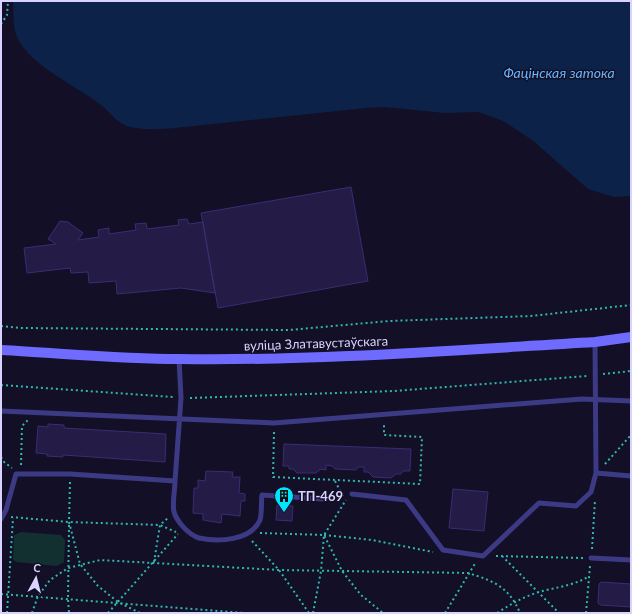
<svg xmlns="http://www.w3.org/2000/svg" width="632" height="614" font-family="Lato,sans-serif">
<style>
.green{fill:#12302f}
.water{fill:#0c2248}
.building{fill:#241b47;stroke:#3b2d73}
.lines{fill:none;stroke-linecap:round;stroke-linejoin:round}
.path{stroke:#2fb8b0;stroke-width:2;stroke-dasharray:2 3;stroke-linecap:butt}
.lane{stroke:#3d3a85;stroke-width:5}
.secondary{stroke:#6f6bff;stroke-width:10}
.labels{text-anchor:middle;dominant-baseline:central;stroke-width:3;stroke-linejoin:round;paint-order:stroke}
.street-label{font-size:13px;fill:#d9d4ff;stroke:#130f26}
.poi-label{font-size:13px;font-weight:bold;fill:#d9d4ff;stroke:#130f26;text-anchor:start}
.water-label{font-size:14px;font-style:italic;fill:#62b6ff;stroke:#130f26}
</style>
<rect width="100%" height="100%" fill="#130f26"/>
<path class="green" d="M21,532L61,535L65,540L64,562L57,566L16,562L13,560L14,535Z"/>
<path class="water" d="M13,1H631V196L614,197L588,189L532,140L503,121L479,112L445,113L384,107L366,108L175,128C160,129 142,131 127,126C116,122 110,112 101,105C77,86 30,66 17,37C12,25 14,13 13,1Z"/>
<path class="building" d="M351,187L368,281L218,308L201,213Z
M187,219L189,224L203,222L215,293L181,288L117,294L116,281L89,283L88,272L71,273L70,268L27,273L24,248L56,244L48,239L60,221L68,222L83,233L78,240L99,237L98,230L109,228V234L136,230L135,224L146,223L147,229L179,225L178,220Z
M48,424L64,425V428L166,434L165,462L63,455V457L47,456V454L36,453L38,426L48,427Z
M284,444L411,449L410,471H403L401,474H396L391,478L373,477L368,472H364V467H358L356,470L335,469L332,466L326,465V470L321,469L316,473H297L293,469H289V466H283Z
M206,471L233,472L232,477H240L239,493L245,494V501H241L240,516L222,514L221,523L203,520V514L193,513L194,488H198V480L205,481Z
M453,489L488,492L484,531L449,528Z
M277,505L293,506L292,521L276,520Z
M601,582L631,584V607L600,605L598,603L599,584Z"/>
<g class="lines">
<path class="path" d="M1,24L7,15L8,1
M1,326L20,328L289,330L389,321L531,316L631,305
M603,374L631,371
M1,385L173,397
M190,398L394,391L587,376
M274,432L273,477L420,484L422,437L384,435V423
M1,457L4,462L12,468
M605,464L631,435
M21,465L22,426L28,420
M335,481L343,496
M70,482L69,522L80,564L98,586L118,602L140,613
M11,517L69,522L160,525L176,532
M69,525L68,599L69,613
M260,533L324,535L346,500
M324,535L372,540L433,552
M252,541L279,570L309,613
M592,549L595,500
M496,556L583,558
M502,556L559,613
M154,562L160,525L168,518
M1,594L244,613
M7,613L13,518
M32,613L38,596L50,580L68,568L100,560L279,570L468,573C494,581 509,587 520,613
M108,613L178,534
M313,613L321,571L324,535L342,571L361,595L383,613
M445,613L476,562
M497,613C511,604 523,597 539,592C556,587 574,586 589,576
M586,613L590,566"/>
<path class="lane" d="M1,411L274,423L582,399L631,401
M596,473L631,476
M175,481L181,398L179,359
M352,494L406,500L443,550L483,556L539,503L576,506L591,492L596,473L595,342
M1,519L6,510L16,474H70L175,481C175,490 172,503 174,512C177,522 189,535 199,538C218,542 251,541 260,520C262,513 261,503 262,495L323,499
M591,558L631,560"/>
<path class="secondary" d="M1,350C60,353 120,359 179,359C318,361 457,350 595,342L631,337"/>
</g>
<defs>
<symbol id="building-pin" viewBox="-11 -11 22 30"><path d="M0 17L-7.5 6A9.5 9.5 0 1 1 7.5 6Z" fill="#00e5ff" stroke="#130f26"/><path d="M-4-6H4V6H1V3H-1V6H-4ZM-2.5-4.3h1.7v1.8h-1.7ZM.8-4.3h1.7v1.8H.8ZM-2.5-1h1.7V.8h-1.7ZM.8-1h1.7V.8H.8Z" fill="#111"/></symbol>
</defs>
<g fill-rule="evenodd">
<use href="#building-pin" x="273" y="485" width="22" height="30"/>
</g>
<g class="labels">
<g class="street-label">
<text transform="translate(316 343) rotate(-2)">вуліца Златавустаўскага</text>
</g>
<g class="poi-label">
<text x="298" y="496">ТП-469</text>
</g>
<g class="water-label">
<text x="559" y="72">Фацінская затока</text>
</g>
</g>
<rect width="632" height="614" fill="none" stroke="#d9d4ff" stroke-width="4"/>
<g transform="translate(36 578) rotate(7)" stroke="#130f26" stroke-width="3" paint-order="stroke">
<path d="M0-3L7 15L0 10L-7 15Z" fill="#d9d4ff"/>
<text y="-6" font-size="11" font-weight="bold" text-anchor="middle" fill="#d9d4ff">С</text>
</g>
</svg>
